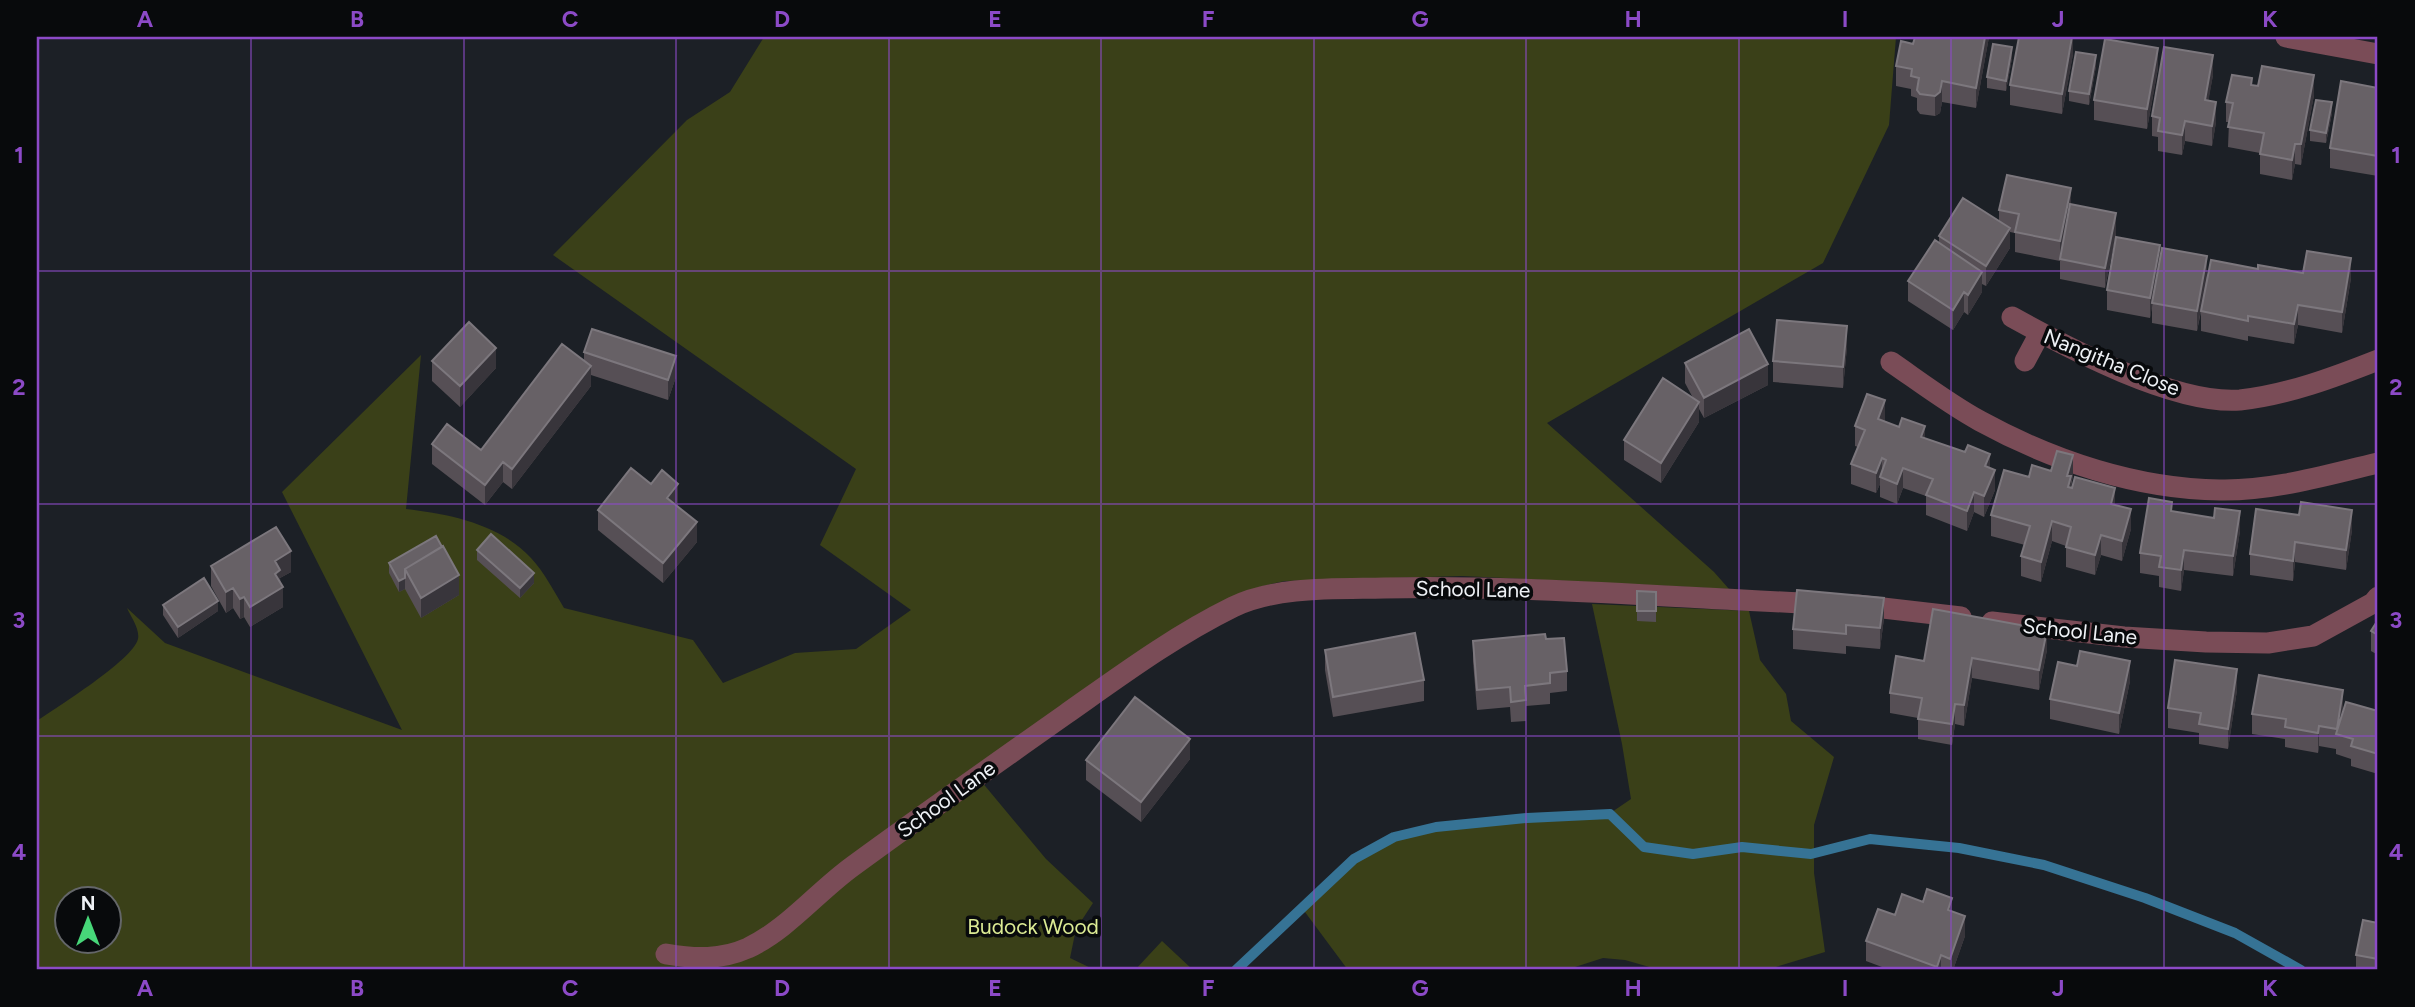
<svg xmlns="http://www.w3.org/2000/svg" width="2415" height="1007" font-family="Figtree,sans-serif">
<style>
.green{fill:#3a4018;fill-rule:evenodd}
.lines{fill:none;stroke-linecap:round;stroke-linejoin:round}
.stream{stroke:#367395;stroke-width:10}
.street{stroke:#7a4c57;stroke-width:21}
.wall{fill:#564f55}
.shaded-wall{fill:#38353b}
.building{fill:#676166;stroke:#7c777d;stroke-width:2}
.grid{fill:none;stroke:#8c4ac7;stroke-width:2;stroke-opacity:0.55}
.labels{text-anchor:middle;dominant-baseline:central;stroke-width:7;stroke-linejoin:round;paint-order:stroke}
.street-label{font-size:21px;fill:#eef1f5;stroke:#080a0c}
.park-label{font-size:21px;fill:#dceb94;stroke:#080a0c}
.neatline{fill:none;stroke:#8c4ac7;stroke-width:2.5}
.grid-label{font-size:23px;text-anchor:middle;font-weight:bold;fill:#8c4ac7}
</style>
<rect width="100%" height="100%" fill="#1c2026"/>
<path class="green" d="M764,37H1896L1889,125L1823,263L1547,423L1714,572L1729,589L1462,576L1285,581C1218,593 1162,637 1107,675C1062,706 1017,738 971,769L1046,859L1093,903L1076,929L1070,958L1095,970H37V721C57,707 133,660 138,639C140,629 131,617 127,608L165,643L402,730L282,492L421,355L406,509C449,514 500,524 531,558C544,572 554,591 564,608L693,640L723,683L795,653L856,649L911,610L820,545L856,469L553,255L687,120L730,92ZM66,898H108V940H66Z
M1592,604L1749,611L1760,660L1786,694L1791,721L1834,757L1814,825V873L1825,952L1766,970H1660L1625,960L1603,958L1575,967L1572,970H1348L1302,908L1354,859L1394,837L1436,827L1527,818L1609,814L1631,799L1622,744Z
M1162,941L1193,970H1135Z"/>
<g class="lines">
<path class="stream" d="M1236,970L1354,859L1394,837L1436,827L1527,818L1610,814L1644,847L1693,854L1742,847L1811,854L1870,839L1959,848L2044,865L2145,898L2235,933L2301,970"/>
<path class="street" d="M2286,37L2378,54
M2012,317C2068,348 2175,405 2240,400C2287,395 2335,377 2378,360
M2025,361L2040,333
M1891,362C1920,382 1949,404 1980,421C2053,461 2137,489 2220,490C2274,491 2326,475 2378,463
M1857,605L1961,617
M1992,622L2124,637L2206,642L2268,643L2313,636L2373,603L2378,597
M666,954C695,959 721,960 748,948C788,929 817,892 853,866C924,814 995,764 1066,714C1120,676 1174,636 1233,607C1276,586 1337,589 1384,588C1531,585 1678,598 1825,604"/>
</g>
<path class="wall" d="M1915,37H1989L1976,108L1942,102L1940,113L1935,116L1920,114L1917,110V98L1911,96V89L1896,86V66L1913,44Z
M2073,54L2062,114L2010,105V85Z
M2012,58L2006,91L1987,88V77Z
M2096,66L2089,105L2069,101V91Z
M2158,68L2147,129L2094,120V100Z
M2213,75L2208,101L2216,122L2212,146L2185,141L2182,155L2158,151V137L2152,136V116Z
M2252,85L2314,95L2301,165L2295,164L2292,180L2260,174V153L2228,147L2229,122H2226V102Z
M2378,88V176L2330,168V148Z
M2332,113L2326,143L2310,141V130Z
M2071,204L2116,233L2105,288L2060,279V261L2015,252V233L2010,232V248L1986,286L1982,284V292L1968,315L1964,312L1953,330L1908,301V281L1939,243V236L1999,221V210Z
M2160,263L2207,276L2258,269L2351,278L2342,333L2298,325L2294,344L2248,336V341L2201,331V312L2197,331L2152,323V305L2150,318L2107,310V290Z
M1847,347L1843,388L1773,382V361Z
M584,352L676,377L668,400L591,375V386L512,489L503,482L485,505L432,464V444L481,450L584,360Z
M432,361L496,368L460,407L432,381Z
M1685,363L1768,385L1704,418L1699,409V422L1661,483L1624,460V440L1693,398L1685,383Z
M1885,421L1925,438L1990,468L1995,490L1984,517L1974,512L1967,531L1926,515V496L1903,488L1897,504L1880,497V484L1876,493L1851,484V464L1858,447L1855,446V426Z
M2051,471L2073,475L2071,487L2115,505L2131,529L2122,561L2101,555L2095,575L2066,567V546L2052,541L2041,582L2021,576V556L2025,545L1991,536V515L2029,477Z
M651,484L678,504L677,506L697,542L663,583L598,530V510Z
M2256,509L2352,530L2346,570L2295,562L2293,581L2250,575V554Z
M2172,511L2240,531L2233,576L2184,570L2181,591L2159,587V576L2140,573V553Z
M477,550L534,583L520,598L477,560Z
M389,563L459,595L421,618L405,589L399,592L389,573Z
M211,566L291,572L280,578L283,607L250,627L244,617L240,619L233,608L226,613L211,586Z
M1637,591L1656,592V622L1637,621Z
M163,605L218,611L178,638L163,615Z
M1884,618L1880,649L1846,646V654L1793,649V629Z
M2378,620V655L2371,651V631Z
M1546,639L1567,671V691L1550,693V704L1526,706V721L1511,722L1510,707L1477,710L1473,661V641Z
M1325,650L1424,680V701L1333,717L1325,670Z
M2047,650L2039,690L1972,678L1964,726L1955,724L1952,745L1918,739V718L1890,713V693L1924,661Z
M2130,681L2119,734L2050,719V699Z
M2237,690L2228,749L2199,744V733L2168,728V708Z
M2343,710L2378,711V774L2351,766V759L2336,754V749L2319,746L2318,753L2285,747V739L2252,734V714Z
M1190,759L1141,822L1086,780V760Z
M1895,915L1965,936L1953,970H1890L1866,961V941Z
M2378,923V970H2356V955Z"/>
<path class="shaded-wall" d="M1985,37H1989L1976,108V88Z
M2073,37V54L2062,114V94Z
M2012,47V58L2006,91V81Z
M2158,48V68L2147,129V109Z
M2096,55V66L2089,105V94Z
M2213,55V75L2205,121V100Z
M2314,75V95L2301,165V144Z
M1942,81V102L1940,113L1935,116V96Z
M2216,102V122L2212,146V126Z
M2332,102V113L2326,143V133Z
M2185,121V141L2182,155V135Z
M2295,144V164L2292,180V160Z
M2071,188V209L2060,261V241Z
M2116,213V233L2105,288V268Z
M2010,228V248L1986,286V266Z
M2160,245V265L2150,318V298Z
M2207,256V276L2197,331V311Z
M2351,258V278L2342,333V312Z
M1982,272V292L1968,315V295Z
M1964,292V312L1953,330V310Z
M2298,305V325L2294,344V324Z
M1847,326V347L1843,388V367Z
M496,348V368L460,407V386Z
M676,356V377L668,400V380Z
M1768,364V385L1704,418V398Z
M591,366V386L512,489V469Z
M1885,400V421L1878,439V419Z
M1699,402V422L1661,483V463Z
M1925,426V446L1921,437Z
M1990,454V474L1985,466Z
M2073,455V475L2071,482V496L2068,507L2067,476Z
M1882,458V478L1880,477V484L1876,493V473Z
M503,462V482L485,505V485Z
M1903,468V488L1897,504V484Z
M1995,470V490L1984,517V496Z
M678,484V504L667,518V498Z
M2115,488V509L2111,504Z
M1974,492V512L1967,531V511Z
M2131,509V529L2122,561V541Z
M2352,510V530L2346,570V550Z
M2240,511V531L2233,576V556Z
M2052,521V541L2041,582V562Z
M697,522V542L663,583V563Z
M2101,535V555L2095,575V555Z
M2295,542V562L2293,581V561Z
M2184,550V570L2181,591V570Z
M291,551V572L280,578V588L283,587V607L250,627V607L275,561Z
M534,573V583L520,598V588Z
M459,575V595L421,618V598Z
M405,578V589L399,592V581Z
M233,588V608L226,613V592Z
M244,597V617L240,619V599Z
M1884,598V618L1880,649V628Z
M218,601V611L178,638V627Z
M2047,630V650L2039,690V670Z
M1972,658V678L1964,726V705Z
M2130,661V681L2119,734V713Z
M2237,669V690L2228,749V729Z
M2343,690V710L2337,734V729Z
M1955,704V724L1952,745V724Z
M2319,726V746L2318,753V733Z
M1190,739V759L1141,822V802Z
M1952,898V918L1948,910Z
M1965,916V936L1953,970H1950V959Z
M1941,955V970H1937V967Z"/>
<path class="building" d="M1915,37H1985L1976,88L1942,81L1940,92L1935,96L1920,94L1917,90L1919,78L1911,76L1912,69L1896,66L1901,41L1913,44Z
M2019,37H2072L2062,94L2010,85Z
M2105,39L2158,48L2147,109L2094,100Z
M1993,44L2012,47L2006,81L1987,77Z
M2164,47L2213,55L2205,100L2216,102L2212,126L2185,121L2182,135L2158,131L2160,118L2152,116Z
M2076,52L2096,55L2089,94L2069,91Z
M2262,66L2314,75L2301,144H2295L2292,160L2260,154L2264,133L2228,127L2233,103L2226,102L2232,75L2252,78L2251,85L2258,86Z
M2341,81L2378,88V156L2330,148Z
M2316,100L2332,102L2326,133L2310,130Z
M2007,175L2071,188L2060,241L2015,232L2019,214L1999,210Z
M1963,198L2010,228L1986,266L1939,236Z
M2070,204L2116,213L2105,268L2060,259Z
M2116,237L2160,245L2150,298L2107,290Z
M1935,240L1982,272L1968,295L1964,292L1953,310L1908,281Z
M2162,248L2207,256L2197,311L2152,303Z
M2307,251L2351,258L2342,312L2298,305L2294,324L2248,316V321L2201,311L2211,260L2258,269V265L2303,273Z
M1777,320L1847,326L1843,367L1773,361Z
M469,322L496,348L460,386L432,361Z
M592,329L676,356L668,380L584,352Z
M1749,329L1768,364L1704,398L1685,363Z
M562,344L591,366L512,469L503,462L485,485L432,444L447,424L481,450Z
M1663,378L1699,402L1661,463L1624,440Z
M1867,394L1885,400L1878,419L1899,427L1902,418L1925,426L1921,437L1965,452L1968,445L1990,454L1985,466L1995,470L1984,496L1974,492L1967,511L1926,495L1933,479L1903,468L1897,484L1880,477L1886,460L1882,458L1876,473L1851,464L1865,430L1855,426Z
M2057,451L2073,455L2067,476H2071L2068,487L2072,488L2075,477L2115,488L2111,504L2131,509L2122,541L2101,535L2095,555L2066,547L2071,527L2052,521L2041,562L2021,556L2030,526L1991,515L2004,470L2029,477L2032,465L2051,471Z
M631,468L651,484L662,470L678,484L667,498L697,522L663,563L598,510Z
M2149,498L2172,502L2171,511L2214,518L2215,508L2240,511L2233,556L2184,550L2181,570L2159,567L2161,556L2140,553Z
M2301,502L2352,510L2346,550L2295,542L2293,561L2250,554L2256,509L2299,515Z
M276,527L291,551L275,561L280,570L275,574L283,587L250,607L244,597L240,599L233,588L226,592L211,566Z
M491,534L534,573L520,588L477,550Z
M436,536L442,547L405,569V578L399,581L389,563Z
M443,546L459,575L421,598L405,569Z
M204,578L218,601L178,627L163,605Z
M1797,590L1884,598L1880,628L1846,625V634L1793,629Z
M1637,591L1656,592V611H1637Z
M1933,609L2047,630L2039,670L1972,658L1964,705L1955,704L1952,724L1918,719L1922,698L1890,693L1896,656L1924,661Z
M2378,620V635L2371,631Z
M1415,633L1424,680L1333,697L1325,650Z
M1545,634L1546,639L1564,638L1567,671L1550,673V683L1525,686L1526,700L1511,702L1510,687L1477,690L1473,641Z
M2080,651L2130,661L2119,713L2050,699L2058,662L2077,666Z
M2175,660L2237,669L2228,729L2199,724L2201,713L2168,708Z
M2259,675L2343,690L2337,729L2319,726L2318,733L2285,727L2286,719L2252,714Z
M1135,697L1190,739L1141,802L1086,760Z
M2346,702L2378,711V754L2351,746L2353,739L2336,734Z
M1927,889L1952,898L1948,910L1965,916L1950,959L1941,955L1937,967L1866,941L1878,909L1895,915L1902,894L1923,902Z
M2363,920L2378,923V959L2356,955Z"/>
<path class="grid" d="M251,37V970M464,37V970M676,37V970M889,37V970M1101,37V970M1314,37V970M1526,37V970M1739,37V970M1951,37V970M2164,37V970M37,271H2378M37,504H2378M37,736H2378"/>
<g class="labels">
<g class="street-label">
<text transform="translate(2112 362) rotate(22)">Nangitha Close</text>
<text transform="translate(1473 589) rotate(1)">School Lane</text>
<text transform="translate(2080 631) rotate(6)">School Lane</text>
<text transform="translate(946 799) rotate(-36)">School Lane</text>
</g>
<g class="park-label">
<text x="1033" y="926">Budock Wood</text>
</g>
</g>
<rect width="2415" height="1007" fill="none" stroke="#080a0c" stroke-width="77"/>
<g transform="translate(88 920)"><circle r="33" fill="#080a0c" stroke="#646669" stroke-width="2"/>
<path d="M0-5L12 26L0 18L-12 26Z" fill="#47d779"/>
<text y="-10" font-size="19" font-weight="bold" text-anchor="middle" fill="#eef1f5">N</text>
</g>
<rect x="38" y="38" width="2338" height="930" class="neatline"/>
<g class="grid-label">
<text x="145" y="27">A</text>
<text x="357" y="27">B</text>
<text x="570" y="27">C</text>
<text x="782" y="27">D</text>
<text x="995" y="27">E</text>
<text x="1208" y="27">F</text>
<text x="1420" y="27">G</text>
<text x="1633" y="27">H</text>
<text x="1845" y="27">I</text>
<text x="2058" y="27">J</text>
<text x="2270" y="27">K</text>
<text x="19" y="163">1</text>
<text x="2396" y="163">1</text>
<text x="19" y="395">2</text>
<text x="2396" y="395">2</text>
<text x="19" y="628">3</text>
<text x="2396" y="628">3</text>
<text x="19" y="860">4</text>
<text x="2396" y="860">4</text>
<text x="145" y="996">A</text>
<text x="357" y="996">B</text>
<text x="570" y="996">C</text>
<text x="782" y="996">D</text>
<text x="995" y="996">E</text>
<text x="1208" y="996">F</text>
<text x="1420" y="996">G</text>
<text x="1633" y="996">H</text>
<text x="1845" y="996">I</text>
<text x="2058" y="996">J</text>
<text x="2270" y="996">K</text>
</g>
</svg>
